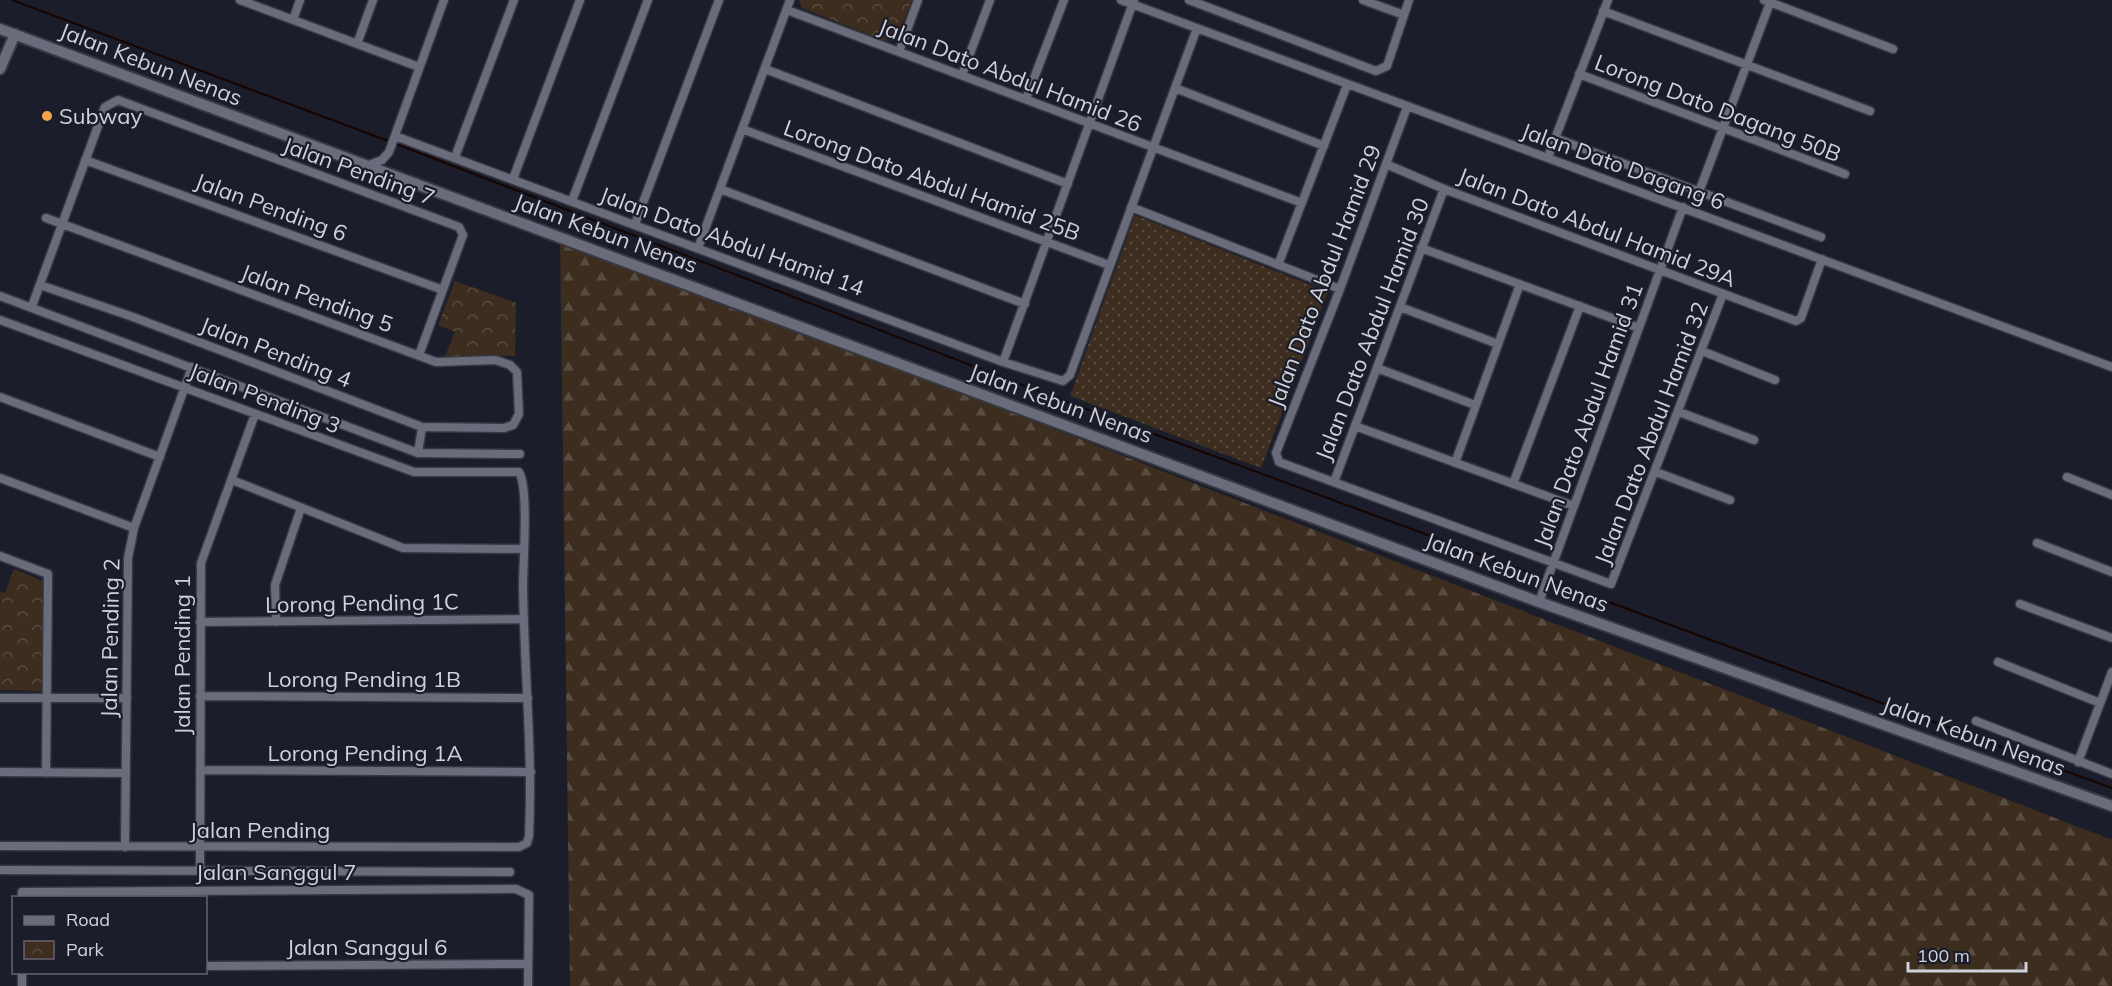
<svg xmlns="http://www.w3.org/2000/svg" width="2112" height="986" font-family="Mulish,sans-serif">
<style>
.grass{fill:url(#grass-dots)}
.forest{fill:url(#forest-firs)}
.park{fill:url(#park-crowns)}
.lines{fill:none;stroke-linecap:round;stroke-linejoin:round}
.stream{stroke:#160400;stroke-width:2}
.minor-casing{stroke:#363842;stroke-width:11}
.tertiary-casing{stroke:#363842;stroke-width:14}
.minor{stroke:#6a6c7b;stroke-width:8}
.tertiary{stroke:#6a6c7b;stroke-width:10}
.poi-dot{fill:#f6a247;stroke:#1b1d2a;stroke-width:2}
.labels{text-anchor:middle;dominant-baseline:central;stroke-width:4.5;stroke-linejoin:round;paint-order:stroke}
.street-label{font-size:22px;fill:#d0d2da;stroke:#1b1d2a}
.poi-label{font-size:22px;fill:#d0d2da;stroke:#1b1d2a;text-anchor:start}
</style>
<defs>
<pattern id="grass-dots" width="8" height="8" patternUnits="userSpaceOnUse" patternTransform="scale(1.5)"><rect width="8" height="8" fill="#3d2d1f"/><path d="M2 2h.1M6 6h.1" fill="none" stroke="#584b3f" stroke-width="1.8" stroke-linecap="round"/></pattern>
<pattern id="forest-firs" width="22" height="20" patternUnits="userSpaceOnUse" patternTransform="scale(1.5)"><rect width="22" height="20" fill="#3d2d1f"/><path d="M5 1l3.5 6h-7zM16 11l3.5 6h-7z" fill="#584b3f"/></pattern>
<pattern id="park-crowns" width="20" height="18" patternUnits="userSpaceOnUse" patternTransform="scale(1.5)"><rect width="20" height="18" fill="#3d2d1f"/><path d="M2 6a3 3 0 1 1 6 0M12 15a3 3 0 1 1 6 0" fill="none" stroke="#584b3f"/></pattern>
</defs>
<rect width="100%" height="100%" fill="#1b1d2a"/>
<path class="grass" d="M1135,215L1328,292L1261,468L1070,396Z"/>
<path class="forest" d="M560,237L2112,840V986H570Z"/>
<path class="park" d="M799,0H912L897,38L885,41L802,8Z
M455,281L516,303L515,356H445L455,332L438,325Z
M14,569L43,581L42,691L0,690V591L5,593Z"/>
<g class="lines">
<path class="stream" d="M12,0L391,142
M396,144L1046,394L1544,578
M1549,580L2112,788"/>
<defs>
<path id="minor" d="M240,0L419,67
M1121,0L2112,367
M1189,0L1376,71L1387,66L1409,0
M1363,0L1404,15
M1764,0L1893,49
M787,10L1302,203
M1603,11L1870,111
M293,20L300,0
M357,44L373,0
M899,52L918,0
M765,69L1068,184
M1579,74L1845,174
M962,75L990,0
M1175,88L1324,146
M1026,99L1064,0
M1407,107L1340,289L1276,453L1279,462L1611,584L1723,294
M742,129L1109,265
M395,136L1003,362L1063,381L1070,375L1197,28
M1555,138L1821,237
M455,157L514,0
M1548,157L1608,0
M85,160L443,290
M1386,164L1444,189L1796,321L1801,318L1822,259
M369,165L382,160L389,152L444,0
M513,179L580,0
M720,189L1025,304
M1699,192L1771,0
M572,201L648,0
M1131,207L1340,289
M635,224L719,0
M698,248L790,0
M1421,248L1639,328
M1278,265L1347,85
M40,285L133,317L422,427L504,428L513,425L519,414L517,372L510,365L495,360L436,362L46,218
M0,296L418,453L520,454
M32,306L105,107L118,100L459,227L463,235L419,355
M1400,307L1498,344
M0,320L414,472H519C529,489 523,562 523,586C524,669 533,752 529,836L527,843L519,847L0,846
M1702,351L1775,380
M1003,362L1134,0
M1377,368L1475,405
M0,397L160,457
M1679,412L1754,440
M1355,426L1574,506
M418,453L422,427
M1455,463L1520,284
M1656,472L1730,500
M2067,477L2112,495
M0,478L134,528
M232,480L403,548L524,549
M1334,482L1444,189
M1513,484L1580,306
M2037,543L2112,572
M0,556L48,574L46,773
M1539,602L1683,207
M2020,604L2112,638
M200,622L524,619
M276,622L275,585L301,508
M1998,662L2100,703
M200,696L528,698
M0,698H127
M1976,721L2112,774
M2078,762L2112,672
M200,770L531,772
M0,772L126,773
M125,847L128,558L134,528L192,367
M0,870L510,872
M200,870L201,563L255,414
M22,898V892L516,889L529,895L528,986
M206,966L528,964
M22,972V986"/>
<path id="tertiary" d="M0,29L1539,602L2112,806
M0,69L15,34"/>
</defs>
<use href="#minor" class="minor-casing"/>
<use href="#tertiary" class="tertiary-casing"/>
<use href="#minor" class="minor"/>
<use href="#tertiary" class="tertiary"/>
</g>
<circle class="poi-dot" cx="47" cy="116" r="6"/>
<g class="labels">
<g class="street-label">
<text transform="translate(151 64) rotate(21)">Jalan Kebun Nenas</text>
<text transform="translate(1010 75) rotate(21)">Jalan Dato Abdul Hamid 26</text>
<text transform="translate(1718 108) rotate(21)">Lorong Dato Dagang 50B</text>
<text transform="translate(1623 166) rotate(20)">Jalan Dato Dagang 6</text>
<text transform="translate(359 171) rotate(20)">Jalan Pending 7</text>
<text transform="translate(932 180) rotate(20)">Lorong Dato Abdul Hamid 25B</text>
<text transform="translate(271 207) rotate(20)">Jalan Pending 6</text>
<text transform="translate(1597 227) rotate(21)">Jalan Dato Abdul Hamid 29A</text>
<text transform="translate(606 233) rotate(20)">Jalan Kebun Nenas</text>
<text transform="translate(732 241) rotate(20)">Jalan Dato Abdul Hamid 14</text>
<text transform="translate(1324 276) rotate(-69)">Jalan Dato Abdul Hamid 29</text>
<text transform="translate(317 298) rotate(20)">Jalan Pending 5</text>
<text transform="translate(1372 329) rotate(-69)">Jalan Dato Abdul Hamid 30</text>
<text transform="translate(276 352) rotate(21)">Jalan Pending 4</text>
<text transform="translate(265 398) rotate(21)">Jalan Pending 3</text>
<text transform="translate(1061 403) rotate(20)">Jalan Kebun Nenas</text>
<text transform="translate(1588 415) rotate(-70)">Jalan Dato Abdul Hamid 31</text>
<text transform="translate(1651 433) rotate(-69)">Jalan Dato Abdul Hamid 32</text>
<text transform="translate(1517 572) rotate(20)">Jalan Kebun Nenas</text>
<text transform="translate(362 603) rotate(-1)">Lorong Pending 1C</text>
<text transform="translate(110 638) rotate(-89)">Jalan Pending 2</text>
<text transform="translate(182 655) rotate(-90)">Jalan Pending 1</text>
<text x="364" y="679">Lorong Pending 1B</text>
<text transform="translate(1974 736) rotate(20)">Jalan Kebun Nenas</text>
<text x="365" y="753">Lorong Pending 1A</text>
<text x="260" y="830">Jalan Pending</text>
<text x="276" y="872">Jalan Sanggul 7</text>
<text x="367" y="947">Jalan Sanggul 6</text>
</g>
<g class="poi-label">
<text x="59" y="116">Subway</text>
</g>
</g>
<rect x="12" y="896" width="195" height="78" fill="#1b1d2a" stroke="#636570" stroke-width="1.5"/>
<rect x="24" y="916" width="30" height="9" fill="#6a6c7b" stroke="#636570" stroke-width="1.5"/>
<text x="66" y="926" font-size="18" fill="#d0d2da">Road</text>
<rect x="24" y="941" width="30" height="18" fill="url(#park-crowns)" stroke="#636570" stroke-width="1.5"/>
<text x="66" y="956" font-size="18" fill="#d0d2da">Park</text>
<path d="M1908 962v9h118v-9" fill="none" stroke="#d0d2da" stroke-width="3"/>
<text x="1917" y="962" font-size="18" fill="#d0d2da" stroke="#1b1d2a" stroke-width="4.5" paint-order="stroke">100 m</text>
</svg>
